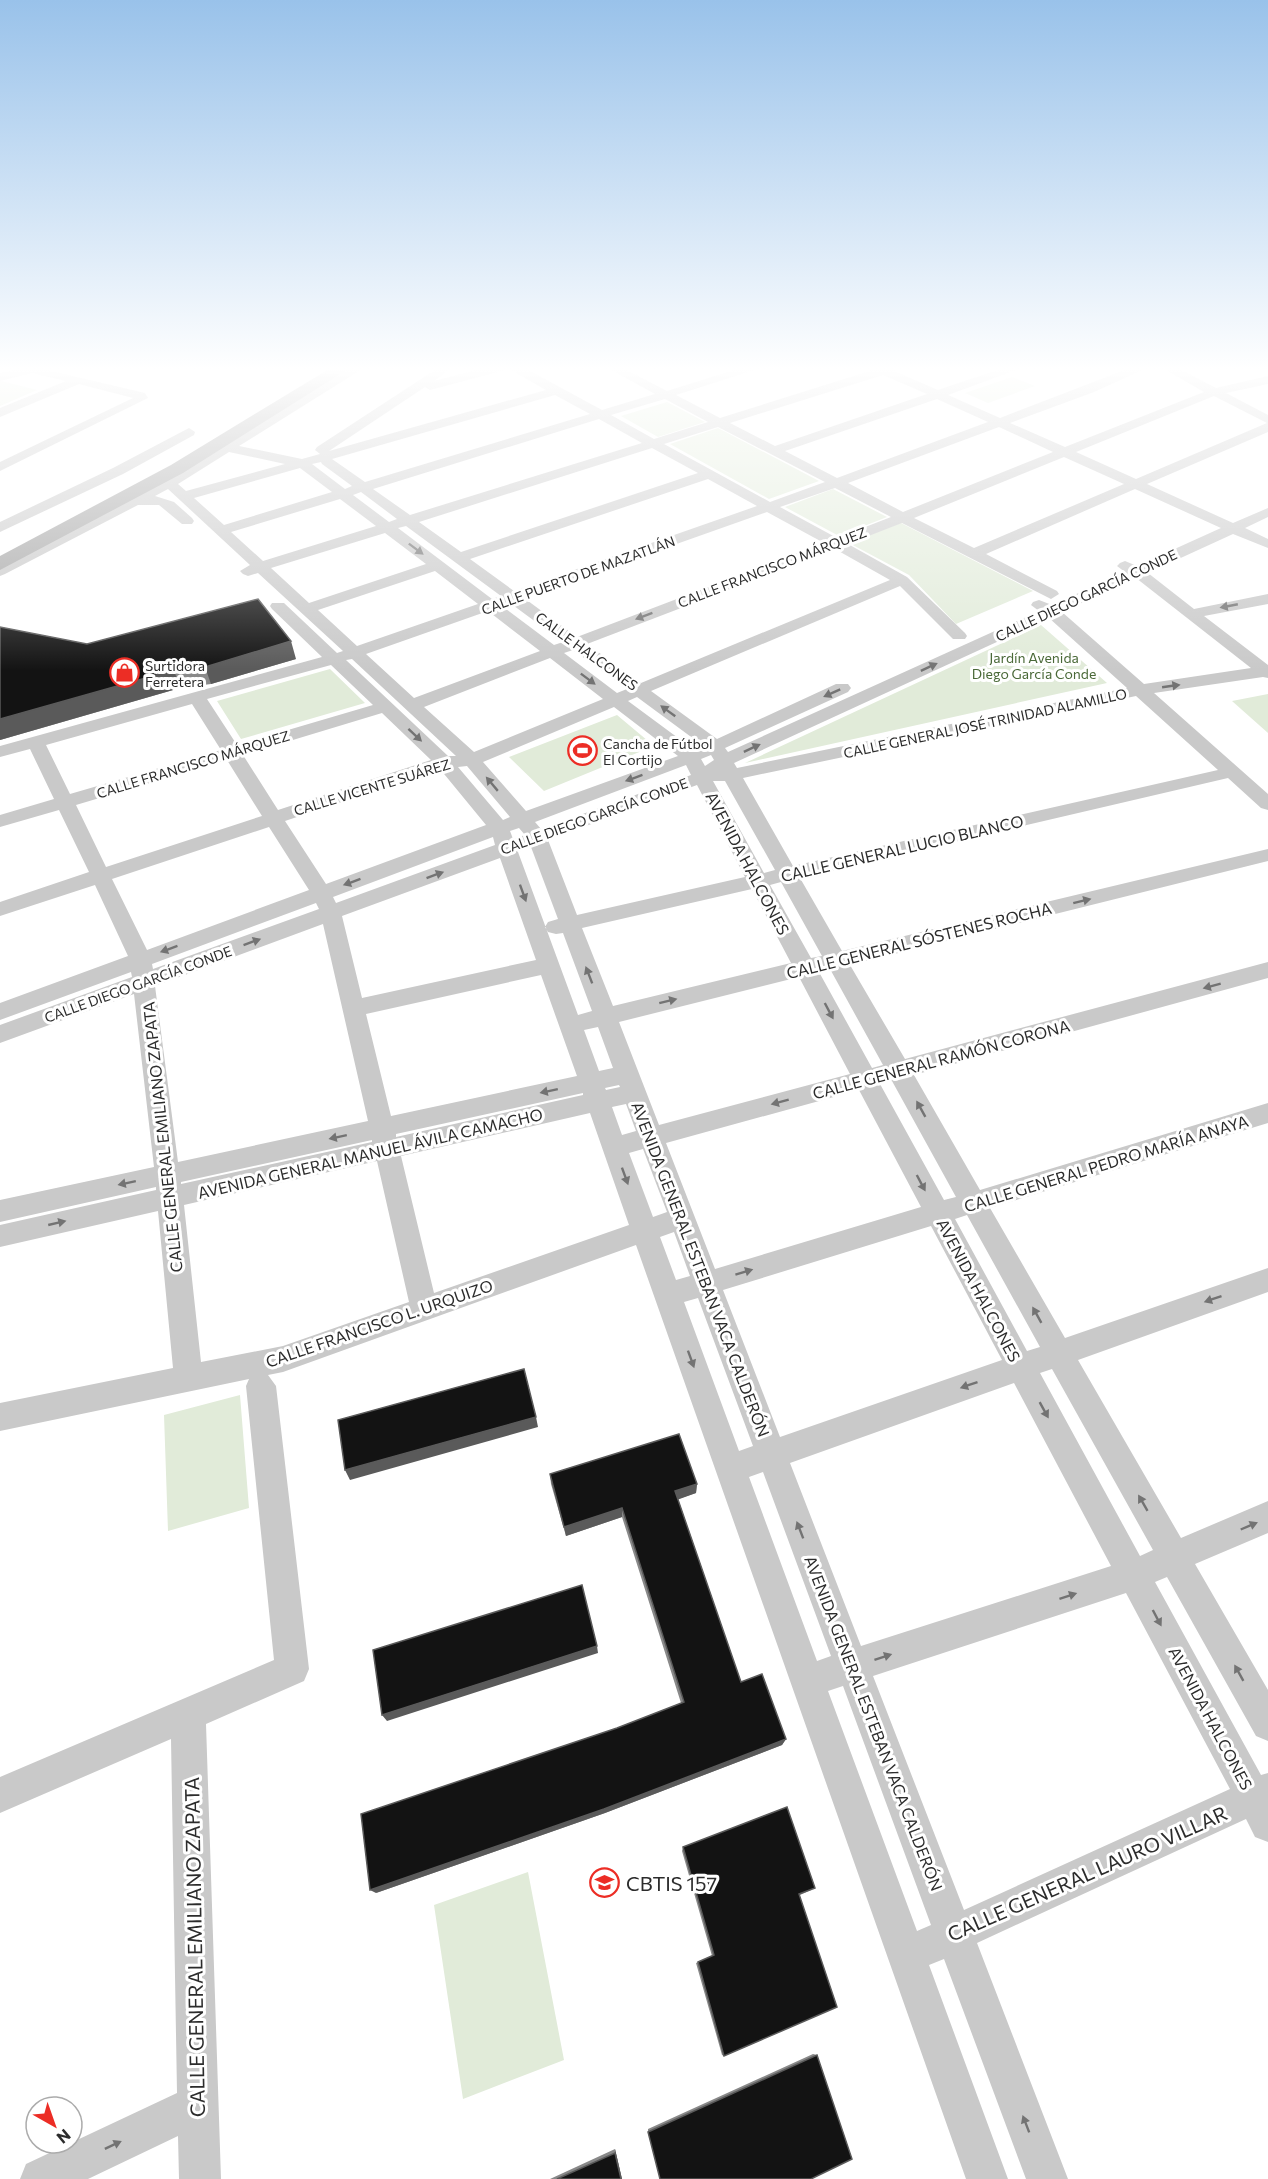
<svg xmlns="http://www.w3.org/2000/svg" width="1268" height="2179" font-family="Commissioner,sans-serif">
<style>
.green{fill:#e1ebd9}
.lines{fill:none;stroke-linecap:round;stroke-linejoin:round}
.minor{fill:#c9c9c9;fill-rule:evenodd}
.major{fill:#a4a4a4;fill-rule:evenodd}
.wall{fill:#898989}
.shaded-wall{fill:#5a5a5a}
.building{fill:#131313;stroke:#5a5a5a;stroke-width:1.5}
.oneway{fill:#737373}
.labels{text-anchor:middle;dominant-baseline:central;stroke-width:6;stroke-linejoin:round;paint-order:stroke}
.far-street-label{font-size:14px;fill:#2c2c2c;stroke:#fff}
.far-park-label{font-size:14px;fill:#4a6938;stroke:#fff}
.far-poi-label{font-size:14px;fill:#2c2c2c;stroke:#fff;text-anchor:start}
.street-label{font-size:16px;fill:#2c2c2c;stroke:#fff}
.near-street-label{font-size:20px;fill:#2c2c2c;stroke:#fff}
.near-poi-label{font-size:20px;fill:#2c2c2c;stroke:#fff;text-anchor:start}
</style>
<rect width="100%" height="100%" fill="#fff"/>
<path class="green" d="M1012,377L1035,386L988,403L965,393Z
M0,381H1L37,390L0,406Z
M667,402L705,422L658,437L621,416Z
M718,428L819,481L769,499L670,444Z
M833,489L887,517L839,536L785,507Z
M901,523L1033,591L956,624L909,575L849,543Z
M1041,625L1107,683L745,763Z
M330,669L365,703L241,739L217,701Z
M1268,694V733L1232,701Z
M617,715L654,746L544,791L509,757Z
M240,1395L249,1508L168,1531L164,1415Z
M528,1872L564,2060L463,2099L434,1905Z"/>
<g class="lines">
<path class="minor" d="M30,366L145,393L148,398L0,471V462L133,398L79,384L0,417V408L66,381L32,373L0,381V373Z
M353,366H367L239,446L302,459L320,454L315,450L317,447L441,366H455L434,381L492,366H521L602,410L655,394L604,366H619L667,391L747,366H766L676,395L720,418L873,370L871,366H904L894,371L938,390L1009,366H1027L948,395L1000,418L1135,366H1151L1094,392L1010,423L1065,447L1204,392L1159,366H1174L1216,388L1268,376V384L1226,393L1268,415V432L1147,484L1233,523L1268,508V517L1245,528L1268,539V548L1233,534L1148,573L1194,609L1268,594V604L1204,616L1268,665V678L1263,677L1154,693L1268,794V810L1261,808L1228,778L800,878L842,951L1268,849V861L850,965L905,1059L1268,962V978L914,1075L980,1190L1268,1103V1123L990,1208L1065,1338L1268,1268V1292L1078,1360L1181,1538L1268,1501V1533L1195,1564L1268,1690V1741L1256,1736L1167,1577L1155,1582L1261,1775L1268,1773V1842L1255,1837L1246,1819L977,1943L1068,2179H1026L944,1959L929,1965L1008,2179H966L636,1245L283,1372L268,1375L276,1386L309,1669L304,1681L206,1724L221,2179H179L178,2136L88,2179H20L26,2164L177,2093L171,1739L0,1813V1777L274,1660L246,1386L249,1379L0,1431V1403L173,1368L158,1211L0,1247V1225L156,1190V1187L0,1222V1200L154,1167L134,994L0,1043V1025L132,977L131,972L0,1020V1003L128,956L95,885L0,916V902L89,872L59,810L0,827V815L54,799L30,749L0,757V746L322,657L272,609L270,606L272,603H284L337,653L343,651L258,573L248,576L243,574L240,571L250,565L168,489L155,496L174,502L192,518L194,521L192,524H182L159,505H138L5,574L0,576V565L164,480ZM509,369L546,390L329,451L425,387L430,390ZM883,375L927,394L775,446L730,423ZM555,395L590,414L365,482L332,459ZM1214,396L1267,423L1136,479L1076,452ZM665,399L708,422L654,439L611,415ZM937,399L988,422L837,478L785,451ZM599,419L642,443L410,515L373,489ZM718,427L825,482L770,502L664,444ZM999,427L1053,452L903,512L848,483ZM652,448L698,473L461,552L419,522ZM229,452L285,464L186,491L178,484ZM1064,457L1124,484L974,548L914,518ZM321,462L322,464L352,486L345,489L312,464ZM300,468L332,492L224,525L194,498ZM708,479L757,506L514,591L470,559ZM835,488L891,517L837,538L780,507ZM1135,489L1221,528L1137,566L1125,561L1120,563L1117,566L1125,572L1052,605L1039,600L1033,602L1031,605L1039,611L728,752L725,748L848,692L851,688L848,684H836L717,739L651,691L900,586L953,639H965L967,636L965,633L907,577L848,544L902,523L1051,599L1059,594L1057,591L986,554ZM361,492L397,519L389,522L353,495ZM340,499L376,526L263,561L231,532ZM767,512L824,543L577,637L524,598ZM406,526L501,596L492,599L398,528ZM385,533L426,564L309,603L271,568ZM835,549L890,580L641,683L587,644ZM435,571L478,604L357,646L318,610ZM1136,578L1251,668L1144,684L1062,612ZM510,603L563,642L554,645L502,606ZM488,611L540,651L414,698L366,654ZM1049,618L1127,688L737,768L734,763ZM573,650L627,689L617,693L564,653ZM550,658L603,699L474,752L424,707ZM352,659L456,756H448L346,660ZM331,665L373,705L237,745L207,699ZM1136,696L1218,770L793,866L743,778ZM637,697L702,745L693,749L628,701ZM192,704L221,750L70,794L46,745ZM614,707L678,756L526,811L483,762ZM382,713L431,760L278,810L243,755ZM711,755L714,760L705,766L701,759ZM227,760L262,816L106,867L76,805ZM686,765L691,775L541,829L535,822ZM467,766L510,817L503,820L458,767ZM440,769L486,825L326,884L285,821ZM713,781H725L775,870L764,873ZM697,785L745,877L577,915L548,840ZM269,827L309,890L147,950L112,879ZM519,828L525,835L513,839L510,831ZM493,837L495,845L336,903L333,897ZM531,847L558,919L548,922L545,927L548,932L556,934L563,933L592,1011L578,1015L518,852ZM500,858L536,960L362,998L342,916ZM781,882L822,956L811,958L770,885ZM752,889L791,963L613,1006L582,928ZM316,903L319,909L153,969L152,964ZM323,924L368,1121L178,1162L155,986ZM830,969L883,1065L872,1068L819,972ZM541,975L577,1076L391,1116L366,1014ZM799,977L850,1074L659,1125L619,1022ZM598,1027L613,1068L599,1071L584,1030ZM892,1081L956,1197L944,1200L880,1084ZM619,1085L620,1087L606,1090L605,1088ZM859,1090L921,1207L715,1269L666,1143ZM583,1093V1095L396,1137V1134ZM626,1104L636,1131L622,1135L612,1107ZM590,1113L629,1225L434,1293L401,1156ZM372,1140V1142L181,1184V1182ZM643,1149L667,1212L653,1217L629,1153ZM377,1161L409,1302L283,1346L201,1362L184,1205ZM967,1215L1040,1347L1027,1351L955,1219ZM931,1226L1002,1360L780,1437L723,1290ZM674,1232L690,1276L676,1280L660,1237ZM698,1298L753,1446L739,1451L684,1302ZM1052,1369L1153,1550L1140,1556L1040,1373ZM1014,1383L1111,1566L861,1646L790,1463ZM763,1472L831,1656L817,1661L749,1477ZM1126,1593L1230,1789L964,1910L873,1676ZM843,1686L931,1925L917,1931L828,1691Z
M189,428L195,432L194,435L123,474L0,532V522L113,468Z"/>
<path class="major" d="M334,366H353L183,473L0,570V556L171,465Z"/>
</g>
<path class="wall" d="M0,627L87,644L296,659L211,684L180,688L0,740Z
M550,1474L697,1484L696,1493L678,1499L741,1682L786,1739L782,1745L605,1813L376,1893L617,1728L681,1703L622,1517L566,1536L551,1484Z
M683,1847L811,1890L800,1895L724,2056L722,2055L696,1963L712,1956L682,1851Z
M813,2054L817,2055L648,2132V2129Z
M615,2149L622,2179H550Z"/>
<path class="shaded-wall" d="M291,641L296,659L211,684L205,667Z
M174,670L180,688L0,740V719Z
M536,1417L538,1427L350,1480L345,1470Z
M697,1484L696,1493L674,1501L675,1491Z
M622,1508V1517L566,1536L564,1527Z
M597,1646L598,1653L387,1721L382,1715Z
M786,1739L782,1745L605,1813L376,1893L370,1890Z
M615,2149L622,2179H621L615,2153Z"/>
<path class="building" d="M258,599L291,641L205,667L174,670L0,719V627L87,644Z
M524,1369L536,1417L345,1470L338,1420Z
M679,1434L697,1484L675,1491L741,1682L762,1674L786,1739L604,1809L370,1890L361,1814L617,1728L684,1702L622,1508L564,1527L550,1474Z
M582,1585L597,1646L382,1715L373,1650Z
M787,1807L815,1888L799,1894L837,2007L724,2056L698,1962L714,1955L683,1847Z
M817,2055L852,2159L811,2179H660L648,2132Z
M615,2153L621,2179H557Z"/>
<defs><path id="oneway-solid" d="M-6-.8H1V-3.2L6.5 0L1 3.2V.8H-6Z" transform="scale(1.5)"/></defs>
<g class="oneway">
<use href="#oneway-solid" transform="translate(416 549) rotate(37)"/>
<use href="#oneway-solid" transform="translate(1229 606) rotate(169)"/>
<use href="#oneway-solid" transform="translate(644 616) rotate(159)"/>
<use href="#oneway-solid" transform="translate(929 667) rotate(-25)"/>
<use href="#oneway-solid" transform="translate(588 679) rotate(37)"/>
<use href="#oneway-solid" transform="translate(1171 686) rotate(-8)"/>
<use href="#oneway-solid" transform="translate(832 693) rotate(156)"/>
<use href="#oneway-solid" transform="translate(668 711) rotate(-144)"/>
<use href="#oneway-solid" transform="translate(415 735) rotate(43)"/>
<use href="#oneway-solid" transform="translate(752 748) rotate(-25)"/>
<use href="#oneway-solid" transform="translate(634 778) rotate(160)"/>
<use href="#oneway-solid" transform="translate(492 784) rotate(-130)"/>
<use href="#oneway-solid" transform="translate(435 875) rotate(-20)"/>
<use href="#oneway-solid" transform="translate(352 882) rotate(160)"/>
<use href="#oneway-solid" transform="translate(523 893) rotate(70)"/>
<use href="#oneway-solid" transform="translate(1082 901) rotate(-14)"/>
<use href="#oneway-solid" transform="translate(252 942) rotate(-20)"/>
<use href="#oneway-solid" transform="translate(169 949) rotate(160)"/>
<use href="#oneway-solid" transform="translate(589 975) rotate(-111)"/>
<use href="#oneway-solid" transform="translate(1212 986) rotate(165)"/>
<use href="#oneway-solid" transform="translate(668 1001) rotate(-14)"/>
<use href="#oneway-solid" transform="translate(829 1011) rotate(62)"/>
<use href="#oneway-solid" transform="translate(549 1091) rotate(168)"/>
<use href="#oneway-solid" transform="translate(780 1102) rotate(165)"/>
<use href="#oneway-solid" transform="translate(921 1109) rotate(-119)"/>
<use href="#oneway-solid" transform="translate(338 1137) rotate(168)"/>
<use href="#oneway-solid" transform="translate(625 1176) rotate(70)"/>
<use href="#oneway-solid" transform="translate(127 1183) rotate(168)"/>
<use href="#oneway-solid" transform="translate(921 1183) rotate(62)"/>
<use href="#oneway-solid" transform="translate(57 1223) rotate(-13)"/>
<use href="#oneway-solid" transform="translate(744 1272) rotate(-17)"/>
<use href="#oneway-solid" transform="translate(1213 1299) rotate(161)"/>
<use href="#oneway-solid" transform="translate(1037 1315) rotate(-119)"/>
<use href="#oneway-solid" transform="translate(691 1359) rotate(70)"/>
<use href="#oneway-solid" transform="translate(969 1385) rotate(161)"/>
<use href="#oneway-solid" transform="translate(1044 1410) rotate(61)"/>
<use href="#oneway-solid" transform="translate(1143 1503) rotate(-120)"/>
<use href="#oneway-solid" transform="translate(1249 1526) rotate(-23)"/>
<use href="#oneway-solid" transform="translate(800 1530) rotate(-111)"/>
<use href="#oneway-solid" transform="translate(1068 1596) rotate(-18)"/>
<use href="#oneway-solid" transform="translate(1157 1618) rotate(62)"/>
<use href="#oneway-solid" transform="translate(883 1657) rotate(-18)"/>
<use href="#oneway-solid" transform="translate(1239 1673) rotate(-119)"/>
<use href="#oneway-solid" transform="translate(1026 2124) rotate(-111)"/>
<use href="#oneway-solid" transform="translate(113 2145) rotate(-25)"/>
</g>
<linearGradient id="sky" x2="0" y2="1"><stop stop-color="#99c2ea"/><stop offset="0.55" stop-color="#fff"/><stop offset="1" stop-color="#fff" stop-opacity="0"/></linearGradient>
<rect width="1268" height="671" fill="url(#sky)"/>
<defs>
<symbol id="shop-ring" viewBox="-11 -11 22 22"><circle r="9.5" fill="#fff" stroke="#ec2d25" stroke-width="1.5"/><path d="M-5-2.5h2.3a2.7 3.5 0 0 1 5.4 0H5L5.5 6h-11ZM-1.5-2.5h3a1.5 2.3 0 0 0-3 0Z" fill="#ec2d25"/></symbol>
<symbol id="stadium-ring" viewBox="-11 -11 22 22"><circle r="9.5" fill="#fff" stroke="#ec2d25" stroke-width="1.5"/><path d="M0-5a6.5 5 0 1 0 0 10a6.5 5 0 1 0 0-10ZM-3.5-1.8h7v3.6h-7Z" fill="#ec2d25"/></symbol>
<symbol id="university-ring" viewBox="-11 -11 22 22"><circle r="9.5" fill="#fff" stroke="#ec2d25" stroke-width="1.5"/><path d="M0-5L7-2L0 1L-7-2ZM-4 1L0 2.5L4 1V4Q0 6-4 4Z" fill="#ec2d25"/></symbol>
</defs>
<g fill-rule="evenodd">
<use href="#shop-ring" x="108" y="656" width="33" height="33"/>
<use href="#stadium-ring" x="566" y="734" width="33" height="33"/>
<use href="#university-ring" x="588" y="1866" width="33" height="33"/>
</g>
<g class="labels">
<g class="far-street-label">
<text transform="translate(772 567) rotate(-21)">CALLE FRANCISCO MÁRQUEZ</text>
<text transform="translate(578 575) rotate(-20)">CALLE PUERTO DE MAZATLÁN</text>
<text transform="translate(1086 595) rotate(-25)">CALLE DIEGO GARCÍA CONDE</text>
<text transform="translate(587 651) rotate(36)">CALLE HALCONES</text>
<text transform="translate(985 723) rotate(-12)">CALLE GENERAL JOSÉ TRINIDAD ALAMILLO</text>
<text transform="translate(193 764) rotate(-17)">CALLE FRANCISCO MÁRQUEZ</text>
<text transform="translate(372 787) rotate(-17)">CALLE VICENTE SUÁREZ</text>
<text transform="translate(594 816) rotate(-20)">CALLE DIEGO GARCÍA CONDE</text>
<text transform="translate(138 984) rotate(-20)">CALLE DIEGO GARCÍA CONDE</text>
</g>
<g class="far-park-label">
<text x="1034" y="657">Jardín Avenida<tspan x="1034" dy="16">Diego García Conde</tspan></text>
</g>
<g class="far-poi-label">
<text x="145" y="665">Surtidora<tspan x="145" dy="16">Ferretera</tspan></text>
<text x="603" y="743">Cancha de Fútbol<tspan x="603" dy="16">El Cortijo</tspan></text>
</g>
<g class="street-label">
<text transform="translate(902 848) rotate(-13)">CALLE GENERAL LUCIO BLANCO</text>
<text transform="translate(748 863) rotate(62)">AVENIDA HALCONES</text>
<text transform="translate(919 940) rotate(-14)">CALLE GENERAL SÓSTENES ROCHA</text>
<text transform="translate(941 1059) rotate(-15)">CALLE GENERAL RAMÓN CORONA</text>
<text transform="translate(162 1137) rotate(-96)">CALLE GENERAL EMILIANO ZAPATA</text>
<text transform="translate(370 1153) rotate(-13)">AVENIDA GENERAL MANUEL ÁVILA CAMACHO</text>
<text transform="translate(1106 1163) rotate(-17)">CALLE GENERAL PEDRO MARÍA ANAYA</text>
<text transform="translate(701 1269) rotate(69)">AVENIDA GENERAL ESTEBAN VACA CALDERÓN</text>
<text transform="translate(979 1290) rotate(62)">AVENIDA HALCONES</text>
<text transform="translate(379 1323) rotate(-19)">CALLE FRANCISCO L. URQUIZO</text>
<text transform="translate(1211 1718) rotate(62)">AVENIDA HALCONES</text>
<text transform="translate(874 1723) rotate(69)">AVENIDA GENERAL ESTEBAN VACA CALDERÓN</text>
</g>
<g class="near-street-label">
<text transform="translate(1087 1873) rotate(-24)">CALLE GENERAL LAURO VILLAR</text>
<text transform="translate(194 1947) rotate(-91)">CALLE GENERAL EMILIANO ZAPATA</text>
</g>
<g class="near-poi-label">
<text x="626" y="1883">CBTIS 157</text>
</g>
</g>
<g transform="translate(54 2125) rotate(140)"><circle r="28" fill="#ffffff" stroke="#ababab" stroke-width="1.5"/>
<path d="M0-4.5L10 22L0 15L-10 22Z" fill="#ec2d25"/>
<text y="-9" font-size="16" font-weight="bold" text-anchor="middle" fill="#2c2c2c">N</text>
</g>
</svg>
